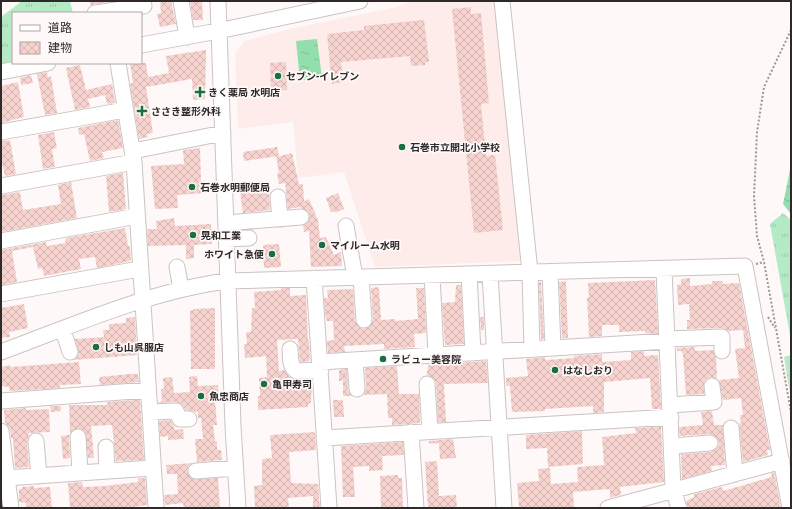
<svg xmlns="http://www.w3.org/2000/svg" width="792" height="509" font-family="Ubuntu,'Noto Sans JP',sans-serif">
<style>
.built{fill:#fdecea}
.grass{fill:url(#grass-tufts)}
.water{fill:url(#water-ripples)}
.building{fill:url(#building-cross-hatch)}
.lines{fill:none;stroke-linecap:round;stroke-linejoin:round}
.minor-casing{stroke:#cbc3c2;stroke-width:17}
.path{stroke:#9b9796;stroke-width:2;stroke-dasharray:2 2;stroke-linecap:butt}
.minor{stroke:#fff;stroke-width:15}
.rail{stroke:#5a5655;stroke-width:3;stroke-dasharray:5 5;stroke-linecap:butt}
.poi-dot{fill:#186f41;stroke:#fef9f8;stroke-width:1.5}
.labels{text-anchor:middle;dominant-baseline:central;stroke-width:3.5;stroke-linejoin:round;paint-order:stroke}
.poi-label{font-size:10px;font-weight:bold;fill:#2e2a2a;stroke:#fef9f8;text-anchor:start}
</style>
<defs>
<pattern id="grass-tufts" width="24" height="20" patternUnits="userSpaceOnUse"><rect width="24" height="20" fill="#b4ebc6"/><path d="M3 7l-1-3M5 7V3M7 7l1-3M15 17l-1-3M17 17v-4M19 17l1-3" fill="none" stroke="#9bcaaa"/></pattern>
<pattern id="water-ripples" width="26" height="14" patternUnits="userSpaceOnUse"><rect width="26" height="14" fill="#92dfad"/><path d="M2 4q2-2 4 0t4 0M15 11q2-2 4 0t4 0" fill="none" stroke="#7ec095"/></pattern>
<pattern id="building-cross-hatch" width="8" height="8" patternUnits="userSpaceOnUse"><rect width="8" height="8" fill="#f7d3cf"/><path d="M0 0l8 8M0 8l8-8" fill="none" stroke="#d4b5b2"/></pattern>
</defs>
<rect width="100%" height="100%" fill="#fef9f8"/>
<path class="built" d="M413,1H494L522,261L375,267L344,172L298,178L293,122L238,129L235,53L245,41L285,30L396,7Z"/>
<path class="grass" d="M22,1H70L73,13H13V63L1,65V17Z
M783,213L791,220V341L770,224Z
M791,355V400L784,357Z"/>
<path class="water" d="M317,39L322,78L300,80L296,41Z
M791,165V214L783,204Z"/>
<path class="building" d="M90,1H115L91,5Z
M160,1H171L176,24L160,27L157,14L161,13Z
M190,1H202L203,20H193Z
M471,7V14L481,13L489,103L481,104L486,156L495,155L503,230L474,233L452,9Z
M424,20L429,62H425V65L411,66L410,56L341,62L343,82L332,84L327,34L364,30V26Z
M206,50L205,99L193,100L192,79L146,87L153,133L147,134L148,137L139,139L130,84L133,83L130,63H146L148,77L169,73L166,56Z
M286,62L287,90L271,91L270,63Z
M80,65L86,90L112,84L115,103L107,104L105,95L88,99L90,107L75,110L66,68Z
M47,72L48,77L51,76L57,113L45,115L37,74Z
M31,75L33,83L21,85L20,78Z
M18,82L24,117L1,123V86Z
M118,120L123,148L102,152L104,158L90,161L84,134L79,135L78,128Z
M54,132L57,148L52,149L55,167L43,169L38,135Z
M10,140L16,174L5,176L1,158V141Z
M277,147L279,156L244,161L243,152Z
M200,148L201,181H204V193L177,195L178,208L155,209L151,166L184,164L183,150Z
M292,153L299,184H303L304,201L309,199L318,220L320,238L326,237L334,255L341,252L342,266L311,267L309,231L304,232L303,226L309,220V212L299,207L288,209L285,183L279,184L277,174L279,173L276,157Z
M123,173L126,209L109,212L106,176Z
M268,181L270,210L243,213L239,186Z
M71,182L77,218L1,232V195L20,192L23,210L61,204L58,185Z
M338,193L344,209L335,213L334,211L331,212L326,198Z
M174,218L175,226L211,224L212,244L194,245V258L186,259V245L148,246L147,229H157L156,221Z
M125,228L128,245L130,247L131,261L97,268L95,257L79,259L81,269L44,276L42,268L38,269L33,247L12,251L17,282L1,285V250L46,242L47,246L65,243L66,238Z
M279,244L281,267L264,268L263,245Z
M690,278V286L712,284V281H722L723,284L739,283L770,450H767L768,455L743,462L739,423H741L740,415H743L741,398L723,400L719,380L739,378L735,349L745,348L743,330L728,331L722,328L687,329V320H690L689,304L678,305L677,285L681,284V279Z
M655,280L658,333H645V331L619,332V325H602V336L589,337L587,297H589L588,283Z
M566,281L568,338H562L559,282Z
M539,282H541L544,339L541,340Z
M456,285H461L464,344L445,345L442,303L455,302Z
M379,287L381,320L395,319V321L418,319L416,288H424L426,333L414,334L415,347L384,349V344L344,346L345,352L328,353L327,341L334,340L333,321H327L325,314L324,298H328L327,290L353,289L355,321L360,328L364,329L369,327L373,320L371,288Z
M281,288H290V296L306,295L308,341H309L310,361L300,362L298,339L277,340L279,371L284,370L290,378L296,380L312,379L311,403L308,404V407L258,410V396H260L259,378L267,377L266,356L245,358L244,344H247L246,332H251L252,308H255L254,292L281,290Z
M24,304L28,328L9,332L10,337L1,338V308Z
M215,308V369H191L190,311L194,309Z
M135,317L137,355L74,360L79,354L75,339L104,337L103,330H109V324L126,323V318Z
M480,317H484V330H481Z
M695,347V351L713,350L716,357L717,379L711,377L706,379L704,383V394L686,395L683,354L681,351H677V348Z
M644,351V356L658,355L661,409H652L650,378L604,382V412L593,413V406L545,409V411L512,412L510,386H506V378L528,376L526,359L545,357V360L574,358V356L602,354V362L631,360V352Z
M486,361L488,383L444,384L446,422H438L436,383L434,379L427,375L428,365Z
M79,362L81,384L60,385V388L10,391L9,387L1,386V367L10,365V367Z
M397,366L399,394H419L420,423L392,425V418H388L387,394L363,395L366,388L365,368Z
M347,369L348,390L352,396H343V380L339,381V370Z
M129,374H138L139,382L100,385L99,377Z
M197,376L198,386L218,385L219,400H215L217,425H213L215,441H217V450H221L222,460L197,462L195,439H203L201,418H198V412L186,410L181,404L176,402L158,403L162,401L161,389H164L163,378L172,377L174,393L190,392L189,377Z
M136,400H140L144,460L116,461L112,425L91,426L94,458H88L85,432L78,428L70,433L69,405H108L107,402Z
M333,400H343L344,417H334Z
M50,406H61V411L51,412Z
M26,408V410L49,409L50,432L29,433L27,442L29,467L15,468L13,438H11L10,429L5,423L4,410Z
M712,411L714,425H723L725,465L711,466L712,471L682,479L681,454L711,452L718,447L719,443L717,438L710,434L680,436L679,427L703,425L701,412Z
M171,420L175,430L183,429L184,439L168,440V436L160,437L159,421Z
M661,427L664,482L620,487L621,495L613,497L610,498V489L573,492L574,508H519L517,483L539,481L538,469L550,468L551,484L578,482L577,467L604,465L602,437L636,433L635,428Z
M582,431L583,464L548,467L547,448L526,449V435Z
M315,432L316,450L289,452L291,483L318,484L320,508H313V496L288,498L289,508H255L254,486L262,485V459L272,458L270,435Z
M69,435L70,458L63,459L61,436Z
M453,439L456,458L440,459L439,443L429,444V441Z
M403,442L404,455L382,456L383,470L369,471V466L353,467L355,497H343L341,446Z
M437,461L439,496L456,495L457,508H428L425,462Z
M193,463L188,467L187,471L192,479L218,478L220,508H184L183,503L165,505L164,495L178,494L177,474H167L166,465Z
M774,472L781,508H688L686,501L694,497V494L722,487L723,491L772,477L771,473Z
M398,475V478H402L403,507L381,508L380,476Z
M138,478H145L147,505L127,508H70L68,483L82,482L83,487L105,486L138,482Z
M34,486V488L50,487L52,508H26V503L19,502V489H22V487Z"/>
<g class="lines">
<defs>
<path id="minor" d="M181,1L187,37
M218,1L233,426L238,508
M502,1L530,272L532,349
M95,13L144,6L143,1
M141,45L218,31L360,1
M118,63L134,162L156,508
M1,72L48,63
M1,132L125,110
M133,151L223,133
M1,186L134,162
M278,197L280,219
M226,223L301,217
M346,226L355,277
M226,239L249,238
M1,241L137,216
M177,267L181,289
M664,270L673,489L679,508
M550,272L553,348
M469,274L473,353
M490,274L504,508
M432,275L436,355
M361,277L364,320
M314,278L329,508
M1,294L139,269
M63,330L70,352
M667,339L722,337V351
M290,349C291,357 289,366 296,371L321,370
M1,352C74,325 150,291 227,281L745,266L790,508
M355,360L357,389
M320,362L668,341
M427,384L430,431
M1,401L148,390
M670,405L714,402L712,386
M150,412L176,411L180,419H189
M731,428L735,474
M1,431L11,508
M411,432L416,508
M78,437L80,473
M324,438L671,417
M36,441L39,476
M672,446L710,443
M106,447L107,471
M196,471L235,468
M6,478L152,468
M608,508L782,461"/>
</defs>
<use href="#minor" class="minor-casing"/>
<path class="path" d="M791,30L764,87L757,132L754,196L757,236L764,262L791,412
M756,264L764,262
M768,317L775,328"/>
<use href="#minor" class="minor"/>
<path class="rail" d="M1,505V508"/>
</g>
<g class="poi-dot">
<circle cx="278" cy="76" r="4"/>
<path d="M198 86h4v4h4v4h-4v4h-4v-4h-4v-4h4z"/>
<path d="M140 105h4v4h4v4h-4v4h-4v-4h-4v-4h4z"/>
<circle cx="402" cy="147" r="4"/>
<circle cx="192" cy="187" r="4"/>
<circle cx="193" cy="235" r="4"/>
<circle cx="322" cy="245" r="4"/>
<circle cx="272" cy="254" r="4"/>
<circle cx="96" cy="347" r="4"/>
<circle cx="383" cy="359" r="4"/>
<circle cx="555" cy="370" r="4"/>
<circle cx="264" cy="384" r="4"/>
<circle cx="201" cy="396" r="4"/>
</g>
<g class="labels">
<g class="poi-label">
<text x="286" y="76">セブン-イレブン</text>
<text x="208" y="92">きく薬局 水明店</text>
<text x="151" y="111">ささき整形外科</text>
<text x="410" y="147">石巻市立開北小学校</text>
<text x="200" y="187">石巻水明郵便局</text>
<text x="201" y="235">晃和工業</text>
<text x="330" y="245">マイルーム水明</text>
<text x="264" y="254" text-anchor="end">ホワイト急便</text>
<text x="104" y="347">しも山呉服店</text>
<text x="391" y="359">ラビュー美容院</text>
<text x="563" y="370">はなしおり</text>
<text x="272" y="384">亀甲寿司</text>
<text x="209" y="396">魚忠商店</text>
</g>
</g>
<rect width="792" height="509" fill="none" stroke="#2e2a2a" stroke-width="4"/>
<rect x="12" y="12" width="130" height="52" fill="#fef9f8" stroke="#aba6a6"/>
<rect x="20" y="25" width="20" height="6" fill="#ffffff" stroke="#aba6a6"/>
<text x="48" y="32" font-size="12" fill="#2e2a2a">道路</text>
<rect x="20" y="42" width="20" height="12" fill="url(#building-cross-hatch)" stroke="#aba6a6"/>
<text x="48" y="52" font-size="12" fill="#2e2a2a">建物</text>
</svg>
